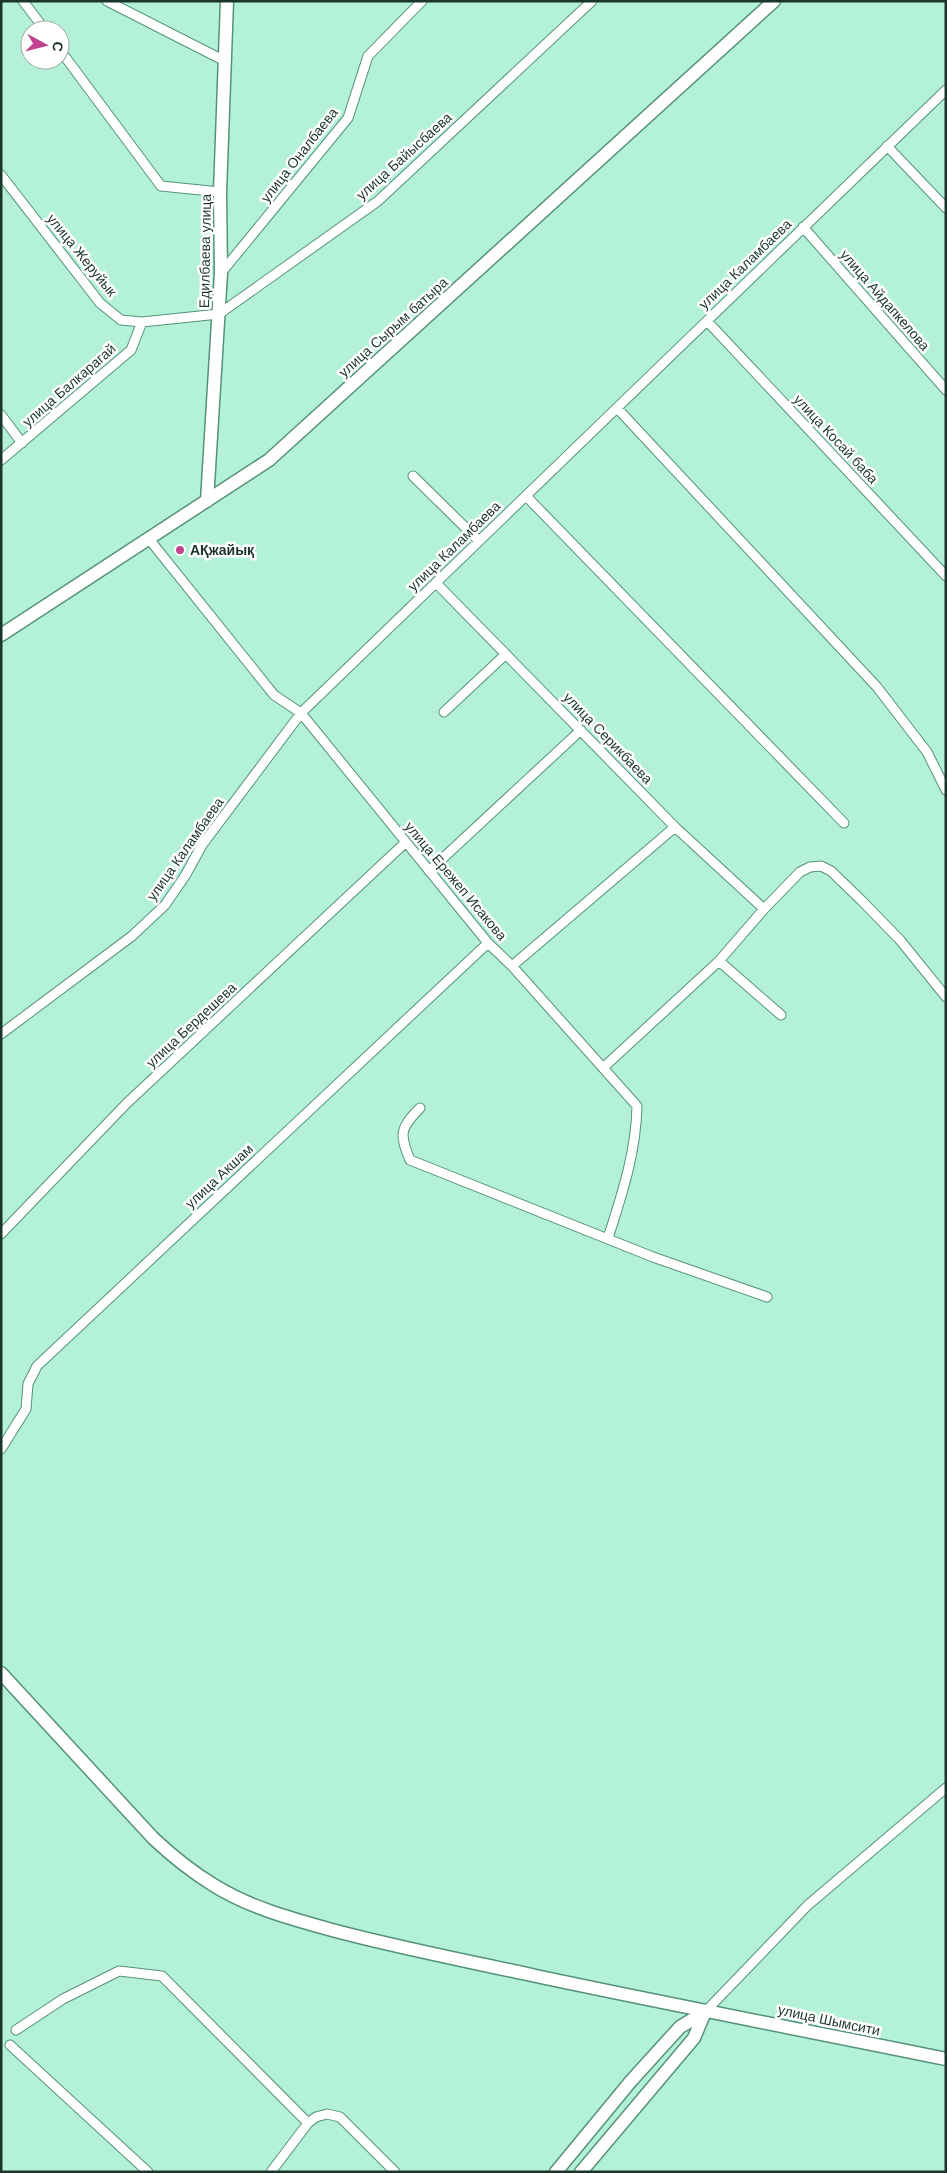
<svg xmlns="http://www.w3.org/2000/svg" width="947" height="2173" font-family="Helvetica,sans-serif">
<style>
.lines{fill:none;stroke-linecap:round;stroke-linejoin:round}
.street-casing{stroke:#559279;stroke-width:11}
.secondary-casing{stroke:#559279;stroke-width:15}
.street{stroke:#fff;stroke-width:9}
.secondary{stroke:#fff;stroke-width:12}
.poi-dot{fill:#c24491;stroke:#fff;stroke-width:2}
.labels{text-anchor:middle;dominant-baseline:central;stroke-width:5;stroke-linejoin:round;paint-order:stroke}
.street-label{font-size:14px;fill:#1c352b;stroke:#fff}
.poi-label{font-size:14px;font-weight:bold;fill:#1c352b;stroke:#fff;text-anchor:start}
</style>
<rect width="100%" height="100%" fill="#b3f2d7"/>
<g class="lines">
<defs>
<path id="street" d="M23,1L45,30
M107,1L223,60
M60,50L161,186L220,192
M887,146L946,208
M1,175L100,303L121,320L142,322L219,314L378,201L592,1
M803,227L946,390
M221,273L348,118L368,56L422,1
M707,321L946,576
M617,408L877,687L927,752L946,790
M1,415L22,443
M1,460L131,350L142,322
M413,476L479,541
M526,496L844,823
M149,539L274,695L301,713L488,943L512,966L637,1106C636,1153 622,1194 608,1238
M436,583L675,827L764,909
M444,712L506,654
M429,871L581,730
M719,961L781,1015
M512,966L675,827
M1,1034L132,936L165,905L185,876L202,845L301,713L946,90
M604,1067L719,961L764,909L800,872L810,867L821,866L831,871L861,900L900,940L946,997
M420,1108C400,1128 399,1134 410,1160L653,1257L767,1297
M1,1234L127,1103L406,842
M1,1449L26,1409L28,1384L37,1366L488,943
M705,2012L808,1905L946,1788
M16,2030L63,1999L119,1971L162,1976L308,2123
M10,2045L148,2172
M271,2172L308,2123L316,2117L327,2114L340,2117L395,2172"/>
<path id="secondary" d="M207,501L221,273L220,192L227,1
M1,635L269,460L774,1
M1,1673L153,1838C172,1856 192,1872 215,1886C251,1908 292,1919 332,1930C399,1948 468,1961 536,1976C672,2005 809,2031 946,2059
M556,2172L631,2081L680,2027L705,2012
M581,2172L694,2038L705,2012"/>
</defs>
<use href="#street" class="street-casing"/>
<use href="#secondary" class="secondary-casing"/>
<use href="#street" class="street"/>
<use href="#secondary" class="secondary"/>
</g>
<circle class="poi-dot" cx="180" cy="550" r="5"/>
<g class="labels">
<g class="street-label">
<text transform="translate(299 155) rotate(-52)">улица Оналбаева</text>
<text transform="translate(404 156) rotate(-42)">улица Байысбаева</text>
<text transform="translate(205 251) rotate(-89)">Едилбаева улица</text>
<text transform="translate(82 255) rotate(51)">улица Жеруйык</text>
<text transform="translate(745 264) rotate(-44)">улица Каламбаева</text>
<text transform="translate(885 300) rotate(49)">улица Айдапкелова</text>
<text transform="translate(393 327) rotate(-42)">улица Сырым батыра</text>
<text transform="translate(69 385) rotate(-41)">улица Балкарагай</text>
<text transform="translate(836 439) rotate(47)">улица Косай баба</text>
<text transform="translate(454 546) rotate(-44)">улица Каламбаева</text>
<text transform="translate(608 738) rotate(46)">улица Серикбаева</text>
<text transform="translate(185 849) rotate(-55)">улица Каламбаева</text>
<text transform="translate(456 881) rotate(50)">улица Ережеп Исакова</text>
<text transform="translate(191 1025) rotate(-43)">улица Бердешева</text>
<text transform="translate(219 1176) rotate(-43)">улица Акшам</text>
<text transform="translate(829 2020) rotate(12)">улица Шымсити</text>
</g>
<g class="poi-label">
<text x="190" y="550">АҚжайық</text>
</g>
</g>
<rect width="947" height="2173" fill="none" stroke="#1c352b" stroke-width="5"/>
<g transform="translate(45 45) rotate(97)"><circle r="24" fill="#ffffff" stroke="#a4aeaa"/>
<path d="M0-4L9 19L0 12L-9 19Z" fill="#c24491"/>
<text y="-8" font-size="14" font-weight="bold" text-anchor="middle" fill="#1c352b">С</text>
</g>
</svg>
